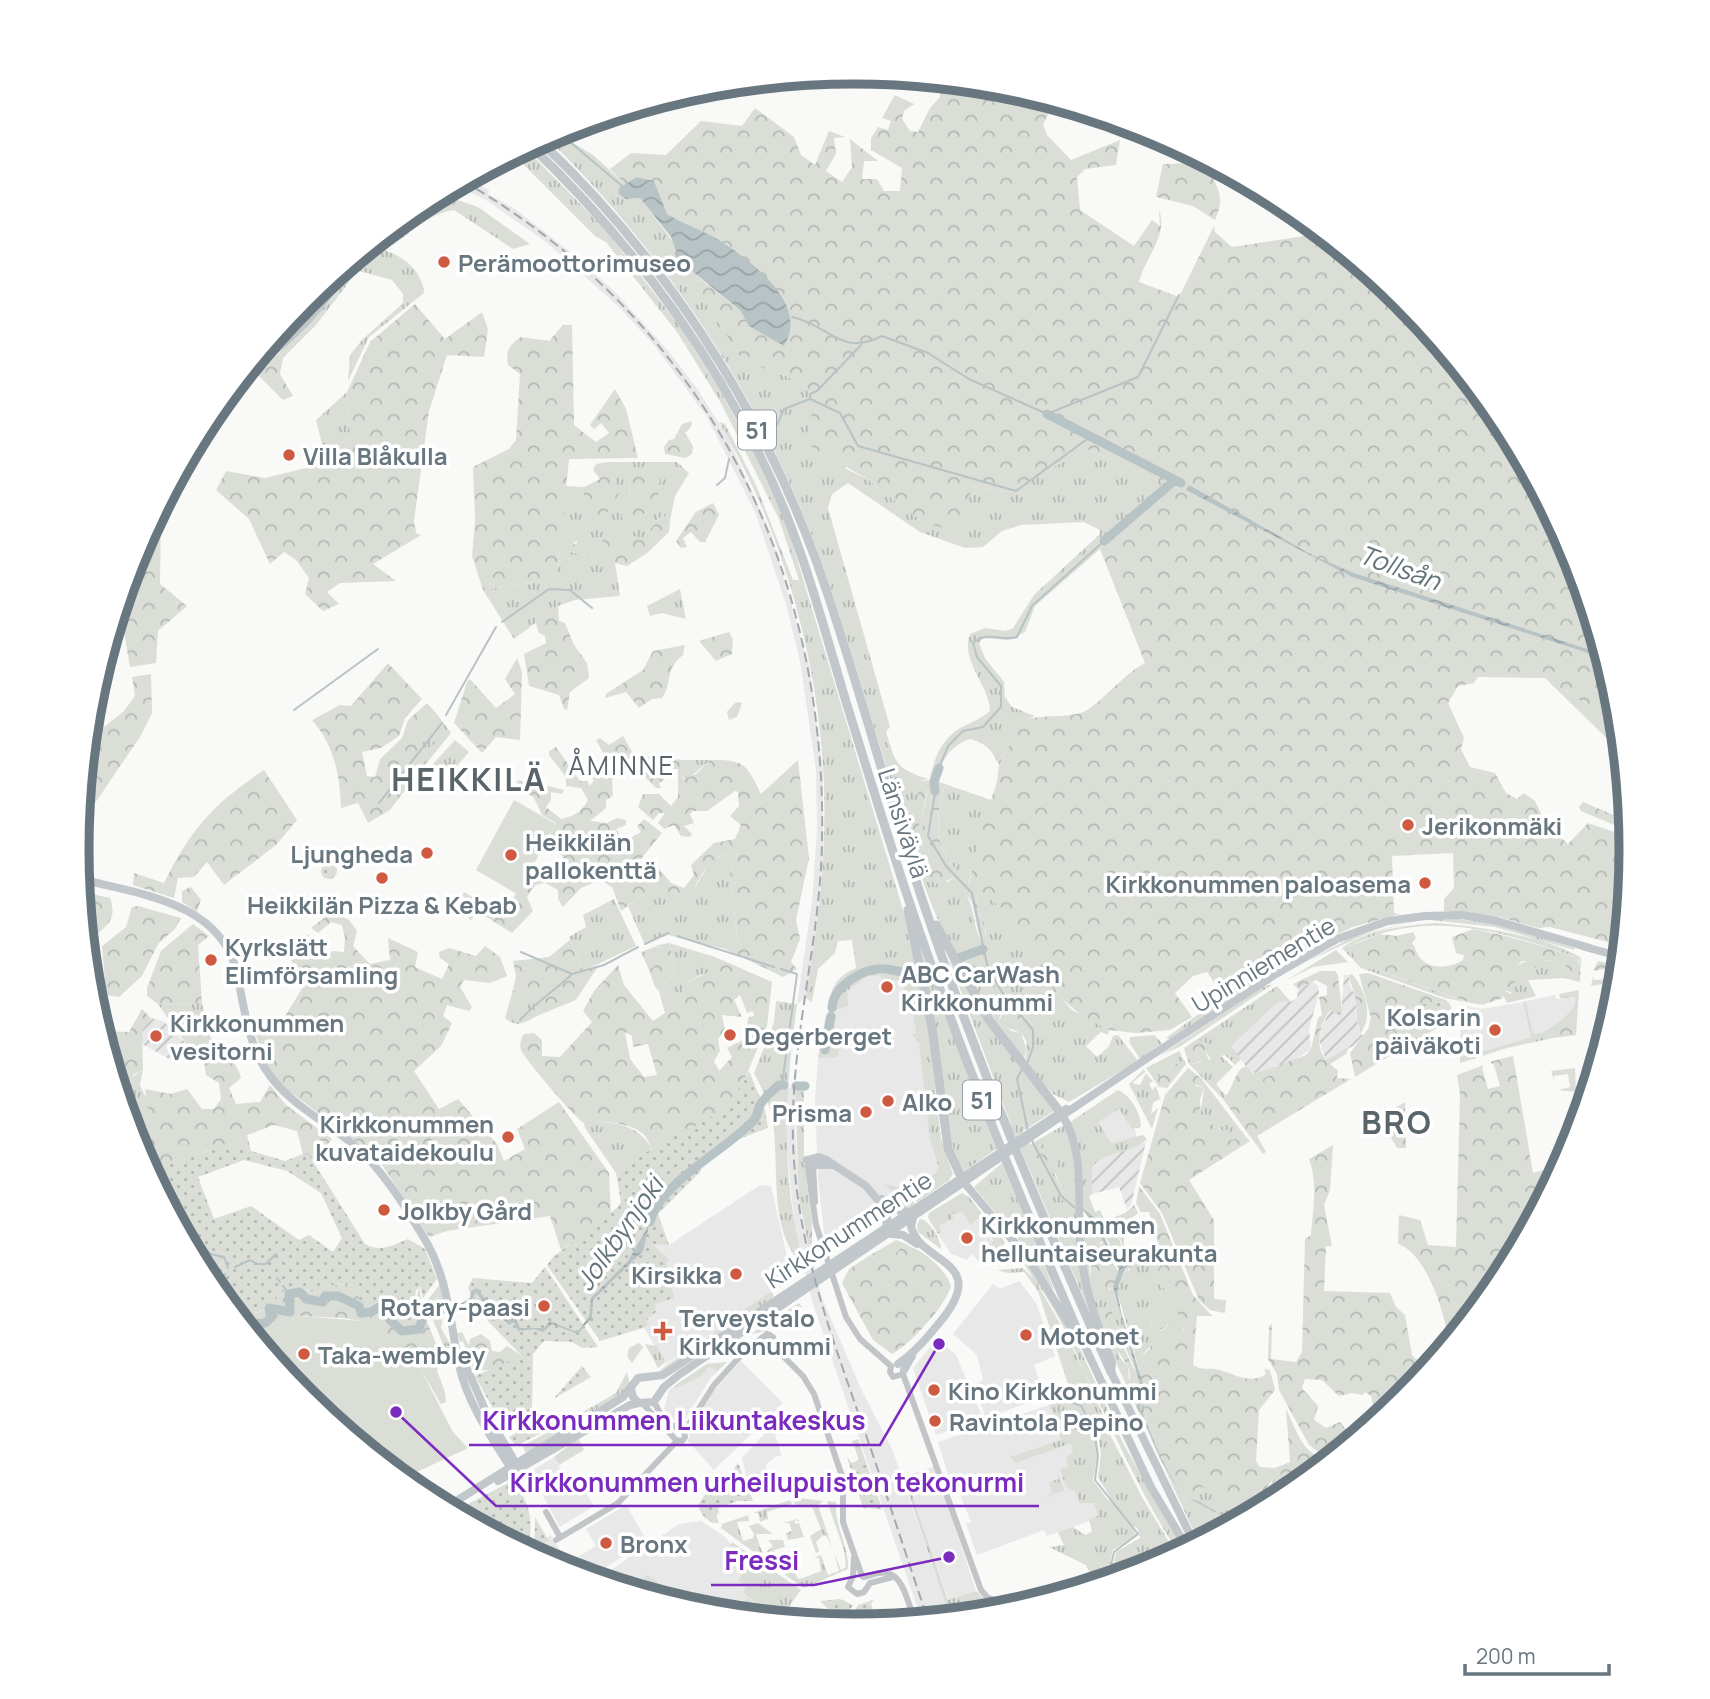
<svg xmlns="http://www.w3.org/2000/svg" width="1710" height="1699" font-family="Manrope,sans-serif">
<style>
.built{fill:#e7e8e7}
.industrial{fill:url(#industrial-furrows)}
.grass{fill:url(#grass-tufts);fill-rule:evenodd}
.forest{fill:url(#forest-crowns);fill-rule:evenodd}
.park{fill:url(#park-dots);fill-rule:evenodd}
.garden{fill:#daded7}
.water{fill:url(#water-waves)}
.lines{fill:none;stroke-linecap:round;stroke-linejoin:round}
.stream{stroke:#b8c3c6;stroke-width:2}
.river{stroke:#b8c3c6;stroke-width:9}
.minor{stroke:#c1c5c8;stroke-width:6}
.major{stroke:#c1c7cb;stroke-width:8}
.highway{stroke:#c1c7cb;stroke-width:9}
.rail{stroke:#a3a9ae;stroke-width:2;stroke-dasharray:10 5;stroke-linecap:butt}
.poi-dot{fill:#d05941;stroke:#fff;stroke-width:2.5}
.labels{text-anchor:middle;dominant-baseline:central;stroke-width:7;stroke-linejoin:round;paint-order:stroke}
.shield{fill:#fff;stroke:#959fa5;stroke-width:2}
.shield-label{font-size:23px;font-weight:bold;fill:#67767f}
.poi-label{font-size:24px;font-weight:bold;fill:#67767f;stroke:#fff;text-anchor:start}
.street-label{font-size:24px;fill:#67767f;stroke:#fff}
.water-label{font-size:26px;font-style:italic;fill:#627478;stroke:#fff}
.neighbourhood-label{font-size:26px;letter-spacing:2px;fill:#59646b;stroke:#fff}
.district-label{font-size:32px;font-weight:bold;letter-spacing:2px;fill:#59646b;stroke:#fff}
.rim{fill:none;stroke:#67767f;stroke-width:9}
.leader{fill:none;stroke:#7b2cbf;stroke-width:2.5}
.callout-dot{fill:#7b2cbf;stroke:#fff;stroke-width:2.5}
.callout-label{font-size:26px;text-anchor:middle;font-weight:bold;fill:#7b2cbf;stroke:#fff;stroke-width:7;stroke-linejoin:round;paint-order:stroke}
</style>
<defs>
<pattern id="industrial-furrows" width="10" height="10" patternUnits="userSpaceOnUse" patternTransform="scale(1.75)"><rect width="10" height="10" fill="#e7e8e7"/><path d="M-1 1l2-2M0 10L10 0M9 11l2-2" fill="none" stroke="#bfc1c0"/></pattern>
<pattern id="grass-tufts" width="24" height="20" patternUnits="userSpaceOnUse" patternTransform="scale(1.75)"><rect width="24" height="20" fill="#daded7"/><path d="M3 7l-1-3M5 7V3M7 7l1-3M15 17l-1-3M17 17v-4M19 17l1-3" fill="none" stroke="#b5b9b4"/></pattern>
<pattern id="forest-crowns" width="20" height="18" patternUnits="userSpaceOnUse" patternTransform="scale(1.75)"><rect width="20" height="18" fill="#daded7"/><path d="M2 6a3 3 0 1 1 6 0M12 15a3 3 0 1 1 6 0" fill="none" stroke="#b5b9b4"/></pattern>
<pattern id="park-dots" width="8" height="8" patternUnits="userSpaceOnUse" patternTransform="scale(1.75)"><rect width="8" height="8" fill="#daded7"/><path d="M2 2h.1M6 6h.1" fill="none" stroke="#b5b9b4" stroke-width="1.8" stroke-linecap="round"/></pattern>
<pattern id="water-waves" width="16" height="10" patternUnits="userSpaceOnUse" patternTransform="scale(1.75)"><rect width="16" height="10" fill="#b8c3c6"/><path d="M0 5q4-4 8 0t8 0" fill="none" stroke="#99a3a6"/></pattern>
</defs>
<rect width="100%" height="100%" fill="#f9f9f7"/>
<path class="built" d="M468,179L489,190L488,194L515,209L579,259L615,292L669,352L698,390L728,438L771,534L809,665L823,770V856L815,936L806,998L797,1004L812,902L817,831L816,770L800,661L786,604L756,514L707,417L654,345L618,306L545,241L486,200L455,186Z
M867,970L914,976L939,1169L871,1224L833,1246L824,1233L818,1179L815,1099L818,1058L833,991Z
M1555,995L1557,999L1575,997V1005L1564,1018L1544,1032L1533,1034L1526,1001Z
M1523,1002L1532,1037L1477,1053L1460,1052L1461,1005L1481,1009Z
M795,1087V1129L801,1215L822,1298L862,1391L893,1451L950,1618L922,1621L813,1304L796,1236L785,1135L786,1088Z
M1119,1108L1135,1130L1137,1137L1111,1143L1097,1122Z
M760,1185L771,1186L792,1279L666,1364L644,1328L610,1338L602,1313L651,1243L669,1245Z
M951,1212H963L979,1218L995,1246L989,1265L981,1264L972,1254L967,1260L951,1254L938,1234L941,1232L938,1226Z
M1019,1281L1036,1303L1055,1356L1034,1365L1045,1397L986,1418L974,1386L983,1380L977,1355L953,1334L993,1284L1000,1289Z
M937,1339L956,1355L983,1419L936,1435L913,1368Z
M741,1361L783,1403L714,1470L688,1441L690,1432L710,1395Z
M727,1362L710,1379L684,1421L672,1420L664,1409L669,1390L707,1364Z
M1049,1405L1061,1440L1073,1436L1101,1517L1047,1536L1044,1530L977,1555L966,1524L971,1522L953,1477H949L938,1442Z
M772,1426L782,1456H776L766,1465L771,1480L749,1488L742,1458Z
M554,1457L573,1491L582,1486L594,1506L560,1527L530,1472Z
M935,1466L976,1591L949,1601L906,1476Z
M626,1505L647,1541L591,1577L579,1556L596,1546L586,1529Z
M701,1521L724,1536L748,1565L739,1579L746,1585L743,1593L781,1620L703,1612L596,1580L679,1524Z
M551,1535L574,1573L534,1555L537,1544Z"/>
<path class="industrial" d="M1344,975H1349L1350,986L1355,995L1358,1026L1363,1036L1353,1046L1326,1060L1319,1040L1321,1029L1330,1010L1341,1014Z
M1313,982L1318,986L1319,994L1309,1029L1311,1049L1295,1060L1254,1073L1249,1070L1230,1046L1280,1000L1290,1002L1297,998L1298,989Z
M151,1018L163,1021L185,1042L171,1060L142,1044V1030Z
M1146,1142L1131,1205L1127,1209L1119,1187L1092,1194V1167L1097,1160Z"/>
<path class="grass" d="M565,129L562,132L567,139L593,155L626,185V199L640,198L677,247L679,259L702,280L693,282L743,361L800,381L814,399L846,469L867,479L924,523L973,487L1007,492L1087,449L1175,488L1109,549H1100L1035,606L1025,632L1008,640L983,638L979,643L985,658L1004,682L1005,697L1012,707L1035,716L1022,722L999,765C992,750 986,743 970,739C934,750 932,797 925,829L922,830L919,825C930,796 927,761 948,738C959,725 978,722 990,711C989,683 960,662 970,634L985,628L1006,631L1013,628L1034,595L1100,534V530L1084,522L1021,525L1002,531L983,547L965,548L920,532L848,483L832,494L828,508L890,727L886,732C896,764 895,768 928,779L920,781V801L913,828L915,853L925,872L948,882L954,878C978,906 969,910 980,940L986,934C986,917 971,907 978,890L1001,907L1061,998L1072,1010L1109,1030L1108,1035L1101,1032L1086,1046L1097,1057L1109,1046L1113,1036L1118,1035L1138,1061L1069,1102L1053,1094L1027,1066L1033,1054V1025L1000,987L984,949L969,955V966L981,974L986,992L1000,997L1005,1003L999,1019L1011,1031L1021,1033L1026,1048L1024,1062C992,1019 961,971 939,922C924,890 915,855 904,822C879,747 858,670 833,595C776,420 677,265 546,137Z
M525,148L604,228L681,328L718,387L753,451L787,526L904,913L929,1032L941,1139L953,1174L948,1181L917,1202L911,1194L939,1169L930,1139L919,1043L912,1034L916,1033L911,999L908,998L902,981L881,978L880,975L867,976L847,991L848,1006L835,1010L828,1008C831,987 836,977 856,968L852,940L838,941L835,953L818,969L812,1002L806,998C814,944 823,889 824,834C829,695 790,542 719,422L725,424L756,485L793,580H799L779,519L721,403L677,332L606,242L595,236L517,158L505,168L490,167Z
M486,169L493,176L487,173L482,180L485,182L489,177V181L479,185L468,179Z
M440,194L478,207L530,244L513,249L454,210C428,214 413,231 393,245L377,244L379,239L423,203Z
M368,248C392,247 423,267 424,293L369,337L348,381L350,355L362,340L403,303V294L392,280L360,271L356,273L316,325L283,358L279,353L330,301Z
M329,286L310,311L298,308L303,302L312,299L311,295L319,288Z
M347,392L350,433L327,464L316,420Z
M607,462H677L689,473L675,496L670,520L662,515L643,538L599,547L590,545L588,528L567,551L615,563L620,596L575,600L558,606L514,639L483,590L557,579L566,486L584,487V514L610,472ZM644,472L660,476C655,515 660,504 627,523L622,517L630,504L629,475Z
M680,589L686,619L662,613L650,616L647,606Z
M1545,678L1621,726L1623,754Z
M736,702L742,703L737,717L729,720L727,712Z
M436,713L451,733L425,765H422L438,746L418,750L415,735L426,718H433Z
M455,740L469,752L452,772L440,774L431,766Z
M684,760H710L688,779L681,776L687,767Z
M945,784L991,800L968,885C935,846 933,833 945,784Z
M729,852H738L730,873L738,945L727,943L725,949L668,935L644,943L628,906L655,886L673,894L692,892L711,861Z
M614,899L636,946L583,971L569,937L586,927L583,915Z
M1450,918L1496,924L1575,948L1574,950L1495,927L1421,919Z
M1418,920L1362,936L1308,961L1350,938Z
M1436,923C1475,926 1548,936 1581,958L1580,982L1563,978L1528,980L1536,996L1507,1003L1502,993L1504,990L1511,994L1515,967C1528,956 1561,958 1572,972L1580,963L1578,958C1503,931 1423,907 1348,947L1363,965L1467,1002L1476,997L1482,1005L1445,998L1361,968L1342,948C1366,930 1407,925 1436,923Z
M916,937L996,1149L963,1172L951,1142Z
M669,943L715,957L720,973L712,977L702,974L684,984L683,993H676L670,988L659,991L655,987L669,982L675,970Z
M943,943L1054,1111L1023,1131C1035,1153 1054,1199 1075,1210L1088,1308L1014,1133Z
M654,947L663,948L665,959L649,970L641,952Z
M1336,950L1348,962L1313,967L1285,981Z
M1300,955L1170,1039L1166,1038L1238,985Z
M1273,984L1181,1046L1161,1055L1263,987Z
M1277,986L1291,1002L1279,1001L1231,1046L1241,1059L1235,1065L1225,1055L1221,1056L1233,1067L1216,1084L1226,1096L1223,1099L1189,1064L1184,1048ZM1196,1046L1220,1056L1209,1060L1204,1050L1199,1049L1194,1055H1200L1201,1062L1193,1064L1185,1053Z
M513,990L531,997L539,1015C525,1022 518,1029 505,1018Z
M776,1001L797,1004C784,1101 780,1171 804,1267C766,1229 781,1166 772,1117C769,1102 761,1087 754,1073L774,1022Z
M1526,1001L1533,1034L1544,1032L1553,1038L1507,1048L1460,1063V1052L1477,1053L1531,1037L1523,1002Z
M202,1003L209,1034L196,1030L187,1036L185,1042L158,1004Z
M826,1015L838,1019L834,1021L839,1053L837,1057L818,1058Z
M1401,1024L1411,1037L1426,1026L1432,1031L1407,1045L1394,1029Z
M1154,1035L1162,1043L1140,1059L1129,1042L1130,1037Z
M1179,1051L1186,1064L1182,1061L1167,1069L1155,1081L1146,1068Z
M1513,1056L1516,1073L1506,1077L1500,1059Z
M1277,1066L1271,1074L1260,1081L1254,1076V1073Z
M1575,1068L1576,1092L1558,1090L1570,1087L1568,1074L1554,1076V1080L1551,1071Z
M1144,1069L1145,1072L1132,1083L1140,1085L1146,1073L1153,1082L1149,1083L1152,1090L1156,1086L1161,1102L1159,1099L1153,1103L1151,1114L1158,1108L1152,1129L1129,1084Z
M143,1070L140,1085L147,1100L156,1172L150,1173C146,1165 140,1156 137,1148C135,1140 130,1087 131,1081C133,1075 137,1073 143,1070Z
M1201,1078L1246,1137L1225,1141L1223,1131L1200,1117L1204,1087L1194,1084Z
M795,1087H804V1158L812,1221V1262L799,1199Z
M1118,1090C1131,1096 1141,1113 1141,1127L1132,1129L1119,1109L1098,1122L1111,1143L1143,1135L1147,1139C1134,1154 1106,1150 1092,1167V1194L1089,1196L1095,1212L1100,1210L1104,1219L1096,1223L1081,1208V1161L1070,1122Z
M590,1121C618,1123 636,1124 652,1148L616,1173L585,1128L584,1123Z
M1064,1125C1075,1149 1075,1173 1075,1199L1065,1196L1049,1158L1036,1141Z
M1002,1163L1053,1287L1054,1291L1022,1244L974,1187Z
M882,1184L903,1188L915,1204L906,1209L899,1207L900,1195Z
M962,1193L969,1197L1005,1242L996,1265L990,1264L995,1246L991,1245L993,1240L979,1218L970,1224L963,1212L952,1214L953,1218L939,1226L942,1232L938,1234L928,1218L929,1213Z
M920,1219C928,1219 942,1240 941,1249L918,1232L917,1225Z
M1096,1225L1105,1241L1101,1242L1089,1261L1090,1277L1109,1290L1113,1287L1141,1384L1143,1395L1139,1404L1140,1407L1145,1397L1146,1424L1160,1458L1183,1497L1198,1500L1195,1492L1200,1487L1210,1489L1227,1499L1268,1489L1276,1475L1299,1474L1305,1481L1299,1486L1297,1478L1280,1481L1283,1499L1243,1520L1232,1517L1221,1529L1224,1530L1208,1535L1199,1543L1108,1345L1091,1296L1081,1232ZM1106,1304L1134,1367L1137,1382L1129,1379L1128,1367L1120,1358L1116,1341L1105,1323Z
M1119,1235H1124V1245L1129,1257L1143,1263L1163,1256V1265L1155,1276L1157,1282L1177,1300C1174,1313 1186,1323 1183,1334L1157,1340L1140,1357L1144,1362L1139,1369L1117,1291V1284L1125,1271L1130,1270ZM1153,1313L1169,1324L1162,1330L1150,1332Z
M896,1240L911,1246L903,1245L890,1260L879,1264L875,1257L869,1256Z
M1024,1256L1053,1301L1081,1351L1124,1445L1185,1551L1179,1554C1118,1460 1084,1351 1020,1258Z
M1023,1268C1056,1297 1086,1378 1105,1419L1097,1421L1096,1414L1088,1421L1081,1406L1067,1399L1072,1397L1038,1291L1024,1272L1008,1273L997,1270Z
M440,1284L444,1307L428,1311L427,1301Z
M771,1292L774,1295L770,1301L742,1316L737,1314Z
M799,1303L802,1307C788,1317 768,1333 751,1334Z
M726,1324L723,1330L662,1372L660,1370Z
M639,1343L643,1347L632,1363L627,1356L629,1348Z
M645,1344L657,1346L665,1362L658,1368Z
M727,1362L717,1371L709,1367L700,1377L675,1388L674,1386L707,1364Z
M627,1372L630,1385L619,1397L526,1454L523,1446L616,1393Z
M1065,1401L1080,1407L1093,1430L1098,1452L1093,1480L1107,1499L1115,1505L1098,1477L1101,1454L1097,1428L1102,1425H1105L1143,1499L1177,1555L1161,1563L1159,1559L1126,1576L1106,1582L1112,1572L1116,1552L1140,1538L1137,1528L1130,1525L1137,1536L1113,1550L1105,1579L1095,1585L1089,1580L1091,1575L1086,1565L1049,1547L1064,1545L1058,1532L1073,1527L1085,1535L1092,1532L1089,1519L1098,1516L1094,1503H1080L1075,1491L1066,1487L1060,1470L1068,1466L1066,1458L1073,1451L1071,1443L1016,1463L1010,1457L1061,1440L1049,1405Z
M578,1438L584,1450L559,1465L554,1457Z
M1056,1471L1064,1490L1047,1497L1052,1492L1049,1482L1059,1479Z
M906,1476L948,1600L976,1591L984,1599L1006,1611L1004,1613L950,1618L903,1477Z
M800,1498L823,1501L818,1505L832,1548L827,1537L823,1535L816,1542L819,1551L816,1553L810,1536L821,1529L812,1507H796L793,1499Z
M790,1500L792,1504L767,1512L768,1519L760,1522L758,1513H753Z
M827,1501L836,1502C834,1526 849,1545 848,1569L804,1588L785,1575L793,1565L797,1578L800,1579L821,1571L819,1558H814L821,1555L828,1575L839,1571L834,1552L841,1570L846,1567L844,1550Z
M748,1515L749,1521L737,1522L743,1541L753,1538L754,1534L749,1526L758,1523L773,1534H756L763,1555L773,1546L768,1540H783L785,1547L774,1550L780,1567L782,1569L791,1563L787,1553L790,1551L794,1561L784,1574L721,1528L722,1524Z
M798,1519L799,1522L795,1520V1524L799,1523L804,1537L788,1540L786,1533L792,1531L789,1523H783Z
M732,1542L801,1590L783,1615L774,1617L743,1593L746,1585L756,1591L766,1577C753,1568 743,1551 730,1545Z"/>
<path class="forest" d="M939,80C977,84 1024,80 1050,111L1043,124L1047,135L1071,160L1120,140L1116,165L1085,169L1077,177L1080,210L1134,246L1152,220L1160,226L1159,210C1169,235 1144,259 1139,282L1179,297L1214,226L1215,232L1232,247L1324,233L1405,300L1502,418L1574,552L1618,698L1621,726L1545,678L1478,677L1474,683L1458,686L1448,703L1464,738L1461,749L1470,767L1495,773L1506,793L1517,799L1524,793L1535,801L1546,824L1568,844L1588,823L1632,838L1616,860L1630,882L1623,946L1550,927L1539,928L1499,917L1444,911V899L1454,888L1453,853L1392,856L1394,913L1400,914L1353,927L1324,940L1238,985L1224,997L1207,972L1193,976L1175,993L1192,1017L1170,1030L1136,1033L1109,1030L1083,1017L1061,998L1001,907L978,891C970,909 991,920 984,939L980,940L972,902L954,878L937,884L925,878C925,872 911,828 909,826C922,810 915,797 920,781L932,780C924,792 925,811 919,825L922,830L936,781L945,784C933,830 934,849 969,884L980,833L997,782L999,765L1022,721C1041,714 1061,718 1081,713C1097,708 1124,673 1145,663L1100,549H1109L1174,488L1087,449L1007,492L973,487L955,531L924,523L867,479L807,444L814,399L800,381L743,361L692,282L702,280L740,310L749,326L785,303C755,260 711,239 666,214L654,181L637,177L626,185L610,169L631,153L666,155L701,121L742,126L755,108L794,137L801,155L815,165L829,131L845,137L834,138L836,154L826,171L842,182L852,167L850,139L878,161H864L862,179H877L884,191H900L902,168L871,150V138L878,127L888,130L891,121L882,118L895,95L914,104L904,111L902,119L910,131L918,132L930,108L940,97Z
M1201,157L1211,162C1210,189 1229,188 1215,220L1193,206L1156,197L1163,164L1198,163Z
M415,304L445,339L482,312L488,329L484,357L447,355L429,411L414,521L416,533L421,535L373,564L396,581L340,583L327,592L339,604L323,611L305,594L309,578L296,560L284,552L270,564L249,519L216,490L226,471L265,478L327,463L350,433L347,392L370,342Z
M563,325H572L574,425L596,442L609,433L601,423L594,429L590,425L615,389L626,409L638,458L569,459L557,579L483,590L472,556L475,520L473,467L509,449L516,440L520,374L508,365C505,351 510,344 521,337L549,341Z
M279,353L283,358L280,374L293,396L283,400L257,374L224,398L238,381Z
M692,421L691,427L685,433L693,446L692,454L686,458L665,454L664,447L669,440L674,439L682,424Z
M607,462L620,492L606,515L584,514V487L600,479L593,470L596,464Z
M647,469L660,476L657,507L627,523L622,517L630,504L629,475Z
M713,503L719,515L705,542H700L691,532L683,538L687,547L681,548L676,541L696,512Z
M161,506L160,584L187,606L158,631L156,663L130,667L120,608L137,552Z
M662,515L670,520L669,532L646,554L627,566L567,551L568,547L577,543V533L589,528L590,545L599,547L606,535H613L615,543L628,535L643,538Z
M558,606L559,621L565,623L574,645L587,663L589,678L570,692L567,710L564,709L559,695L529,686L524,654L546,643L545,636L539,633L535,621Z
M729,632L733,639L732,654L716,661L699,641Z
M685,645L683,655C664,670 673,682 662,698L652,699L639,708L626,692L605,698L606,694L643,670L653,651Z
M517,658L522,672L520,740L496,737L482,753L454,723L467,682L470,679L496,708L515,694L505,679Z
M388,663L422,699L405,718L399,736L381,748L362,752L367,776L375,777L380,759L402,738L408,720L427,703L436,713L433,718H426L415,735L419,740L418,749L429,748L436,742L438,747L390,810L368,823L358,803L341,808C340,775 334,745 312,720L340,705L351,706Z
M151,674L152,713L140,737L80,825L88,740L124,711L135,696L132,677Z
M623,736L633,753L640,756L684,760L687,767L682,776L684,779L696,774L710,760C743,759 747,764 761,794L798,760L809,858L796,920L800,939L791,962L797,969L783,977L725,949L727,942L738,944L730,873L738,852C713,851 702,873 692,892L673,894L655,886L621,911L612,887L600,880L581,888L563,907L558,899V890L545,883L535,885L527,897L533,911L512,933L477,911L471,921L463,911L460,898L464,892L503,915L530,870L541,864L545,873L553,877L565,860L557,850L546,844L556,823L542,815L534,798L518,787L517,780L544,788L549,786L564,790L562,794L551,792V800L546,807L561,819C575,816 581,812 588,800L581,788L566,786V777L549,755V751L556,747L580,781H588L589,786L594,781L591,776L606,758L596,740L600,738L609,745ZM625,754L627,760L620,766L621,770L628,767L645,777L656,788H661L659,783L664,780V776L657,773L659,769H678V797L671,806L659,794H643L638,807L653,820L659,813H665L658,823L664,829L674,825L681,836L690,837L692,834L684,826L694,823L690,814L693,811H707L735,791L738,792L739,806L730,816L741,825L735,839L714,843L691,865L694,875L684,888L671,883L656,865L646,871L640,860L662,833L644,819L637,826L641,832L625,841L616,829L626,825V820L617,818L607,823L590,821L606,808V800L613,796L612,780L619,774L616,762Z
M264,770L297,820L276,845L224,885L207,862L194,877L178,878L174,898L133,885L134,873L164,883C191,829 213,804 264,770Z
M1583,802L1616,816L1629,808L1625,821L1630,826L1631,832L1581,811L1579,807Z
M191,887L201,900L197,912L182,902V891Z
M88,893L110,898C119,922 103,928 86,943L82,894Z
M138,906L181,918L175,929L158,944L142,976L119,997L106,995L102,946L126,927L132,907Z
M332,912L349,920L357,931L353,946L370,964L390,960L388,938L418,952L415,967L442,979L449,964L440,958L439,952L449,948L476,956L485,946L500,957L507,976L490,983L464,980L460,987L472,1007L469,1011L447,1005L443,1016L452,1023L441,1046L414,1071L439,1109L458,1099L497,1144L504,1161L525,1149L517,1129L559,1102L609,1173L611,1215L561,1250L550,1216L447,1231L429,1237L377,1157L281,1085L265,1062L252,1024L284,1018L303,987L286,948L307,935L321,943L326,957L332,951L344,952L345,938L342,925L331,922L318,933L311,928Z
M193,924L209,936L198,945L202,1003L158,1004L147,996V988L161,951Z
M1473,929C1510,936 1543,946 1578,958L1580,972L1575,975L1564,965L1548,960L1535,968L1531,962L1522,961L1515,967L1514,993L1504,990L1503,998L1482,1005L1476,997L1468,1002L1363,965L1348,947L1379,934L1396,936L1413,932L1416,938L1412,943C1416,948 1417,954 1420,958C1430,970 1452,968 1463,960L1464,955L1456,953L1452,937Z
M570,940L583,971L599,965L576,1000L539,1015L531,997L513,990L516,976L513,961L549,957Z
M669,943L675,970L669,982L655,987L649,970L664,959L663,948L654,946Z
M984,948L1000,987L1033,1025V1054L1027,1066C1023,1057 1030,1045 1024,1037C1019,1029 1006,1030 999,1022L1005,1006L1002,999L999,997L1001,1003L998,1005L986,992L981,974L963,963L964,958Z
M715,957L772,982L767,1026L740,1090L730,1103L705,1123L652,1148C650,1144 646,1136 642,1133C630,1123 599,1119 584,1123C575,1118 525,1059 521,1050C519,1044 521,1039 524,1034L534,1033L542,1040V1056L560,1057L592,1022L583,1011L594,991L618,965L624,985L653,1021L665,1013L659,991L671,987L676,993H683L684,984L708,972L712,977L719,973ZM740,995L747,1013L753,1011L754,1016L749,1017L743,1040L727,1048L732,1057L719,1071L714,1061L720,1051L718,1039L725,1030L722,1015L742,1017L734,1000ZM625,1032L632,1036L633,1047L648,1044L657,1075L644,1077L630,1059Z
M1598,961L1621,966L1620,981L1591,986L1593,976L1594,980L1608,979L1609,968L1593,971Z
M1320,971H1335L1338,975L1342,1011L1340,1015L1330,1010C1320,1024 1314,1045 1326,1060L1349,1047L1346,1054L1330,1064L1338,1071L1337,1078L1351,1079L1257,1136L1266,1152L1263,1154L1223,1099C1236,1086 1233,1071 1246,1066L1260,1081L1271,1074L1277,1066L1306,1055L1311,1049L1318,1018L1322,1015L1319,997L1327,995V986L1316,980L1298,989L1293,984Z
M1368,973L1446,1000L1451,1006L1435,1001L1421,1011L1439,1027L1432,1031L1409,1003L1394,1015L1401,1024L1394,1029L1407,1045L1355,1077L1350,1053L1368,1029L1371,1018L1359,974Z
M1352,974C1364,987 1374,1016 1361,1032C1355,1020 1358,1009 1355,997C1354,989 1350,983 1349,975Z
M1579,990L1576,1035L1553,1038L1544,1032L1564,1018L1575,1005V997L1560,998L1559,994Z
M142,1009L151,1018L142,1030L143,1070L134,1074L130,1083L137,1149L101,1031L129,1032Z
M196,1030L209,1034C218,1053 237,1058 241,1078L229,1088L236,1104L260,1102L270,1085L286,1105L332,1139L314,1160L303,1154L297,1131L274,1125L247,1135L251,1151C216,1141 187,1158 156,1172L145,1089L171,1094L187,1089L202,1109H214L221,1099L219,1083L206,1075L204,1063L185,1042L187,1036Z
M1200,1040L1214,1046L1221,1056L1212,1061L1204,1050L1199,1049L1195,1054L1201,1055L1204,1060L1193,1064L1185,1053Z
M1500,1059L1506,1077L1516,1073L1533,1173L1565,1164L1556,1181L1548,1184L1551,1190L1501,1282L1449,1346C1447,1318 1427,1253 1398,1244L1399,1215L1420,1220L1428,1245L1456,1247L1460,1094L1457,1075L1484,1065L1482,1068L1488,1089L1500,1086L1494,1065L1490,1062Z
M1182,1061L1186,1064L1167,1088L1159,1087L1155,1081L1167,1069Z
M1188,1068L1201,1078L1195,1086L1204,1087L1200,1100L1201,1117L1222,1131L1229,1129L1230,1137L1225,1138V1141L1246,1137L1250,1141L1189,1180L1214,1220V1299L1226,1300L1225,1313L1210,1310L1199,1300L1162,1213L1140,1183L1165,1095Z
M1405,1102L1406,1148H1397L1384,1126L1378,1128L1375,1120Z
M1036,1141L1049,1158H1056L1059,1163L1054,1173L1065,1195L1075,1199V1210C1054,1199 1042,1166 1030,1145Z
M1333,1145L1330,1190L1324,1205L1332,1246H1326L1324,1291L1390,1293L1396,1307L1405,1315L1412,1355L1416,1359L1428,1358L1436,1361C1424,1376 1407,1408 1386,1406L1384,1410L1374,1409L1371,1396L1365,1392L1363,1395L1352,1393L1339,1396L1322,1380L1305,1379L1302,1388L1318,1406L1314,1420L1326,1428L1340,1422L1355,1441L1332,1455L1320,1453L1309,1445L1279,1390L1277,1374L1268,1359L1269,1326L1272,1324L1271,1359L1296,1362L1302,1352L1305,1239L1311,1235C1313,1210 1318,1183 1309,1159Z
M1139,1186L1160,1214L1193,1295L1212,1316H1197L1193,1365C1202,1371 1210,1367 1220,1370C1235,1374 1250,1385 1266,1374L1264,1369L1270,1370L1275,1390L1259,1410L1256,1461L1260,1467L1275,1468L1290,1462L1286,1409C1297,1430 1303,1460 1333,1459L1305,1481L1299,1474L1276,1475L1259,1498C1250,1499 1237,1502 1228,1499C1218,1495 1212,1489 1200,1487L1195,1492L1198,1500L1183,1497C1169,1476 1152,1448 1147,1423C1143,1405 1144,1387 1139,1369L1144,1362L1140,1357L1150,1349L1152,1342L1168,1335L1182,1334L1184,1329L1175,1307L1177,1300L1157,1282L1155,1276L1163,1261L1149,1212H1141L1136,1203Z
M1134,1205L1138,1213L1131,1219L1124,1235L1119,1238L1125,1260L1132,1267L1125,1271L1098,1224L1125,1213Z
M1105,1241V1249L1119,1273L1113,1287L1099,1293L1090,1283L1091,1264L1086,1256Z
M903,1245C919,1246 947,1270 951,1286C946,1305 910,1345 892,1354L873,1340L842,1283L849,1269L869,1256L875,1257L879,1264L890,1260Z
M355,1284L387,1301L397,1319L413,1318L419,1286L423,1311L441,1357L437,1371L445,1392L446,1402L441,1404L421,1370L399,1380L380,1337L377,1324L343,1318L299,1316L258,1338L259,1344L239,1319L264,1310L285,1290L296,1286L316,1293L330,1285Z
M1109,1302L1119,1338L1139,1380L1137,1392L1130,1389C1130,1383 1131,1373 1128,1367C1120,1352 1094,1318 1109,1302Z
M1162,1306H1168C1175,1321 1166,1331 1150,1332L1153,1313Z
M439,1314L443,1317L441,1328L454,1351L447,1354L431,1315Z
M462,1332L469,1346L470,1339L481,1334L490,1341L492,1351L500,1352L507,1346L522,1356L493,1369L474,1372L463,1341L460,1342L457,1334Z"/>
<path class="park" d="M321 871a8 8 0 1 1 16 0a8 8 0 1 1-16 0Z
M1435,1001L1451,1006L1450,1022L1439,1027L1419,1006Z
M749,1071L765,1110L768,1128L734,1141L701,1167V1171L658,1214L669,1245L652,1244L669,1260L666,1262L674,1298L655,1304L656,1312L646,1320L648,1324L645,1327L600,1341L547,1265L553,1257L618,1207L621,1202L616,1173C632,1161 648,1150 667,1140C707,1119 728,1115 749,1071Z
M231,1145L285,1161L303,1154L309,1155L365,1244C380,1253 393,1245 408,1239L425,1249L437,1279L423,1298L420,1286L416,1290L413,1318L406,1322L397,1319L387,1301L360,1302L355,1284L330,1285L317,1293L296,1286L285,1290L264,1310L239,1319L214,1288L205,1262L195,1257L150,1173L193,1155ZM244,1160L287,1171L321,1193L342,1238L333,1252L309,1235L299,1240L251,1206L214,1219L198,1177Z
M1506 1237a9 9 0 1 1 18 0a9 9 0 1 1-18 0Z
M545,1267L598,1347L582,1348L572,1342L544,1341L533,1354L532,1412L543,1432L516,1446L509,1437L518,1432L515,1427L526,1420L517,1421L506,1432L475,1376L522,1356L479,1312L468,1288L473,1278L532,1283Z
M582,1366L591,1377L555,1398V1397Z
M858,1439L882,1509L863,1508L847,1457L852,1463L859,1460L852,1441Z
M738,1463L753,1501H738L718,1508L719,1513L716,1515L719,1523C708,1524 701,1515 698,1505L714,1482L720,1488Z
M508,1483C533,1495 533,1528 528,1552L453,1512Z
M535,1517L549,1541L537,1544L534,1556Z
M647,1575L663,1586L656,1595L641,1584Z
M840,1599L853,1605L842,1623L820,1601Z
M873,1600L871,1604L878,1625L845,1626L858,1605Z"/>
<path class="garden" d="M514,800L556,824L517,894L476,870Z
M1409,1003L1426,1026L1411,1037L1394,1015Z
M299,1316L362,1321L376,1318L380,1337L399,1379L421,1370L453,1432L468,1448L417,1472L429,1498L305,1399L259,1344L258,1338Z
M748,1565L766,1577L756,1592L738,1580Z
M747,1598L764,1612L759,1618L751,1617L739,1607Z"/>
<path class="water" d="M637,177L654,181L667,214C685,225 708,232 725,244C756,265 809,306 784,346L749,326L740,310L687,267L679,259L671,237L640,198L626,199L618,193L619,188Z
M1189,485L1314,556L1354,573L1587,649L1606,658L1607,663L1585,652L1352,577L1186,490Z
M1081,1208C1101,1218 1101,1234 1111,1250C1114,1257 1121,1262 1125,1269L1117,1288L1121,1312L1145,1390V1397L1140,1407L1161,1458L1183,1497C1197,1500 1209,1511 1219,1513C1231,1515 1239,1510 1253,1514L1239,1511L1220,1514L1198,1501L1183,1497L1160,1458L1139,1408L1136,1407L1143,1395L1113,1287L1119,1269C1103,1245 1101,1231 1081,1208Z
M652,1213L643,1251L593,1300L592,1317L578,1334L552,1324L543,1332L534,1329L518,1331L514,1322L509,1325L500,1316L496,1303H484L476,1292L471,1301L455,1307L470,1298L471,1291L477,1288L485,1299L503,1306L505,1315L511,1309L520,1328H544L550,1321L574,1331L579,1330L589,1316L591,1298L628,1261L646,1230Z"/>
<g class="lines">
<path class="stream" d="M557,131L622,186
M792,317C830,325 840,357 882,336L928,353L969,379L1047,414L1138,377L1179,295
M810,399L840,413L858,446L1016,491L1090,437
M777,425L784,409L810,399V394L817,391L861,345
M717,485L725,478L729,459
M502,622L549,589L570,590L592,608
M294,710L378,649
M446,715L496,627
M379,803L442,723
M677,936L774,967
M645,944L668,933
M521,952L572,974L604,965L638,947
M781,969L797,974L782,1085
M520,1020C536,1002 554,991 571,975
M1028,1062L1033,1047V1030L1004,995L988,969L972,893L946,866L928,836L939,768L948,746L963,731L983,727L1001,707V686L977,657L973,643C988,630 1001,642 1017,637L1032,606L1104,541
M1022,1069L1017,1079L1028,1131
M1031,1139L1061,1196L1074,1207
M176,1221L191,1225
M196,1237L210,1254
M201,1252L224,1257L228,1268
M235,1267L250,1260L257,1264H266L276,1254
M277,1278L280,1282
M283,1286L289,1294
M218,1293L215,1284L225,1274
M1068,1401L1081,1406L1093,1429
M1110,1563L1125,1568L1156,1553
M1124,1577L1125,1568
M1103,1583L1109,1573L1114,1552L1138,1534L1095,1480L1098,1456L1094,1429L1105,1422"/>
<path class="river" d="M1047,414L1181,483
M1104,541L1175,480
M935,791L934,782L939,768
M959,958L983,949
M832,1008C833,986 864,967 885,969C897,970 906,975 918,970
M825,1050L831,1016
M796,1086H805
M650,1222C660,1182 728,1149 754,1120C758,1115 758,1110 760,1105C764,1098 773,1090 779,1085H784
M430,1312L444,1309
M243,1324L265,1323L271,1318L269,1308L290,1312L289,1294L300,1292L306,1299L323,1302L325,1296H338L359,1306L361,1313L371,1312L383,1305L390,1320L402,1331L419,1329L424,1314"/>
<path class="minor" d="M244,374C290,345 327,306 354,259
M807,1160L816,1225L846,1317L860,1339L891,1366
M813,1165L815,1202
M767,1334V1340L803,1376L814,1394L843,1479V1522L862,1576
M770,1335L782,1354
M744,1355L773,1337
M891,1366L890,1372L893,1377L903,1374
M903,1374L981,1590L987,1597L1014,1610
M654,1402L664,1420L684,1432
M644,1405L676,1440L682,1441L685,1437L684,1432L714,1385L746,1350L767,1334
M546,1512L560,1537
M556,1540L618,1503L677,1441
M853,1576L848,1587L857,1594L864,1592L870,1583L893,1577
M853,1576L854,1557
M864,1577C871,1576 879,1571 887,1573C904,1576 909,1607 915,1621"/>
<path class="major" d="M80,879C139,894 222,902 237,974C244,1006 248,1043 266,1070C287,1103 325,1121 354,1145C382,1169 405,1206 424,1238C448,1277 450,1321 459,1365C467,1403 493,1440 514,1473
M1585,947L1622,957
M1062,1115C1088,1155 1075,1208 1081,1253C1085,1292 1098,1327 1112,1363L1111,1372L1195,1545
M807,1160L818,1157L825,1159L866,1186L888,1212L886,1228
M807,1160L813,1165H831
M962,1180L1030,1261L1072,1329L1080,1336L1151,1487L1188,1549
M882,1199L900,1211L910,1212
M891,1234L903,1235L917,1244
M462,1357L487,1414L518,1467
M898,1364C917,1351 930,1334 944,1317C988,1259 919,1264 911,1226L913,1218
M904,1370L912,1356
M631,1389L633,1397L639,1403L654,1402L664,1387L680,1374L1146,1059L1276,974L1337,939L1388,921L1425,916L1462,915L1497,921L1590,948
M498,1481L630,1405L639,1403
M445,1508L623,1397L638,1378L663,1375L1066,1109"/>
<path class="highway" d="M540,141C663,257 759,404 817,563C856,673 885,788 922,899C976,1060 1042,1217 1111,1372
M530,145C638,248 727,371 784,509C810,573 827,639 847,705C865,764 884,824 903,883C954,1037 1015,1187 1080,1336
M908,910L932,1028L948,1148L961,1177
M936,925L989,1020L1060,1112"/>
<path class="rail" d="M463,181C704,320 828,567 822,843C820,950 786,1053 794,1161C800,1250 830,1332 859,1415C883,1483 905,1552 928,1620"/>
</g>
<g class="poi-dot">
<circle cx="444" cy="262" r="7"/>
<circle cx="289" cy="455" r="7"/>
<circle cx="1408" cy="825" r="7"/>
<circle cx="427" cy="853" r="7"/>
<circle cx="511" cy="855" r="7"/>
<circle cx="382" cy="878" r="7"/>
<circle cx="1425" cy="883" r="7"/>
<circle cx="211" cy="960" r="7"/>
<circle cx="887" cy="987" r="7"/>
<circle cx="1495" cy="1030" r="7"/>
<circle cx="730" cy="1035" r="7"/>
<circle cx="156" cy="1036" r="7"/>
<circle cx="888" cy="1101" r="7"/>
<circle cx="866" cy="1112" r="7"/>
<circle cx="508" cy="1137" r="7"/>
<circle cx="384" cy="1210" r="7"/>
<circle cx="967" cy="1238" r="7"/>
<circle cx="736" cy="1274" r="7"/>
<circle cx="544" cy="1306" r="7"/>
<path d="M659.5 1320.5h7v7h7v7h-7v7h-7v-7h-7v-7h7z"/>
<circle cx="1026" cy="1335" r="7"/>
<circle cx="304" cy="1354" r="7"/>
<circle cx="934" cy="1390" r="7"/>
<circle cx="935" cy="1421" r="7"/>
<circle cx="606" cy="1543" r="7"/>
</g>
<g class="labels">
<g class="shield">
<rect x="738" y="410.5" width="38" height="39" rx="5"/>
<rect x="963" y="1080.5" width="38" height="39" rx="5"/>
</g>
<g class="shield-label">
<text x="757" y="430">51</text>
<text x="982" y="1100">51</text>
</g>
<g class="poi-label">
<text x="458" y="262">Perämoottorimuseo</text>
<text x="303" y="455">Villa Blåkulla</text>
<text x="1422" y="825">Jerikonmäki</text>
<text x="525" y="841">Heikkilän<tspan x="525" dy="28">pallokenttä</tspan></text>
<text x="413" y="853" text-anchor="end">Ljungheda</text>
<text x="1411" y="883" text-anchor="end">Kirkkonummen paloasema</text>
<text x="382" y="904" text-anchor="middle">Heikkilän Pizza &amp; Kebab</text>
<text x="225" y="946">Kyrkslätt<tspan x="225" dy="28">Elimförsamling</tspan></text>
<text x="901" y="973">ABC CarWash<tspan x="901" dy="28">Kirkkonummi</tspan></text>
<text x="1481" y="1016" text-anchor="end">Kolsarin<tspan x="1481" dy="28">päiväkoti</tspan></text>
<text x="170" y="1022">Kirkkonummen<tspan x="170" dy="28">vesitorni</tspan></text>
<text x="744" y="1035">Degerberget</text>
<text x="902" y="1101">Alko</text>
<text x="852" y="1112" text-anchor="end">Prisma</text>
<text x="494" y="1123" text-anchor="end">Kirkkonummen<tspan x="494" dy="28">kuvataidekoulu</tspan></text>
<text x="398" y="1210">Jolkby Gård</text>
<text x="981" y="1224">Kirkkonummen<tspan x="981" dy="28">helluntaiseurakunta</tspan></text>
<text x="722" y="1274" text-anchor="end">Kirsikka</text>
<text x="530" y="1306" text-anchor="end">Rotary-paasi</text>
<text x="679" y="1317">Terveystalo<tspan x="679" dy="28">Kirkkonummi</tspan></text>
<text x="1040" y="1335">Motonet</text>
<text x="318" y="1354">Taka-wembley</text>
<text x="948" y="1390">Kino Kirkkonummi</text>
<text x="949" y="1421">Ravintola Pepino</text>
<text x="620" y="1543">Bronx</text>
</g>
<g class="street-label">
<text transform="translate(904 823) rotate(72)">Länsiväylä</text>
<text transform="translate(1263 964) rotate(-31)">Upinniementie</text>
<text transform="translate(848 1229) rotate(-33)">Kirkkonummentie</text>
</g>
<g class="water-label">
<text transform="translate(1400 567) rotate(20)">Tollsån</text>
<text transform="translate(619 1233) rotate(-55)">Jolkbynjoki</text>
</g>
<g class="neighbourhood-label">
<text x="622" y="765">ÅMINNE</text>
</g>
<g class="district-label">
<text x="469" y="779">HEIKKILÄ</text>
<text x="1397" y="1122">BRO</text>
</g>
</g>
<path d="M0 0H1710V1699H0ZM89 849a765 765 0 1 1 1530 0a765 765 0 1 1-1530 0Z" fill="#fff" fill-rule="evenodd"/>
<path class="rim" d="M89 849a765 765 0 1 1 1530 0a765 765 0 1 1-1530 0Z"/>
<path class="leader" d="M939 1344L880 1445H469M396 1412L496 1506H1039M949 1557L814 1585H711"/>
<g class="callout-dot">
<circle cx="939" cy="1344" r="7"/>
<circle cx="396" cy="1412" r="7"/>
<circle cx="949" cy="1557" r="7"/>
</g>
<g class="callout-label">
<text x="674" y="1430">Kirkkonummen Liikuntakeskus</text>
<text x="767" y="1492">Kirkkonummen urheilupuiston tekonurmi</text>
<text x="762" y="1570">Fressi</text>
</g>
<path d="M1465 1664v10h144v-10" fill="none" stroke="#67767f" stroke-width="3.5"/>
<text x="1476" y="1664" font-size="21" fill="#67767f" stroke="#ffffff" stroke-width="5" paint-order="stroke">200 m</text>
</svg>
